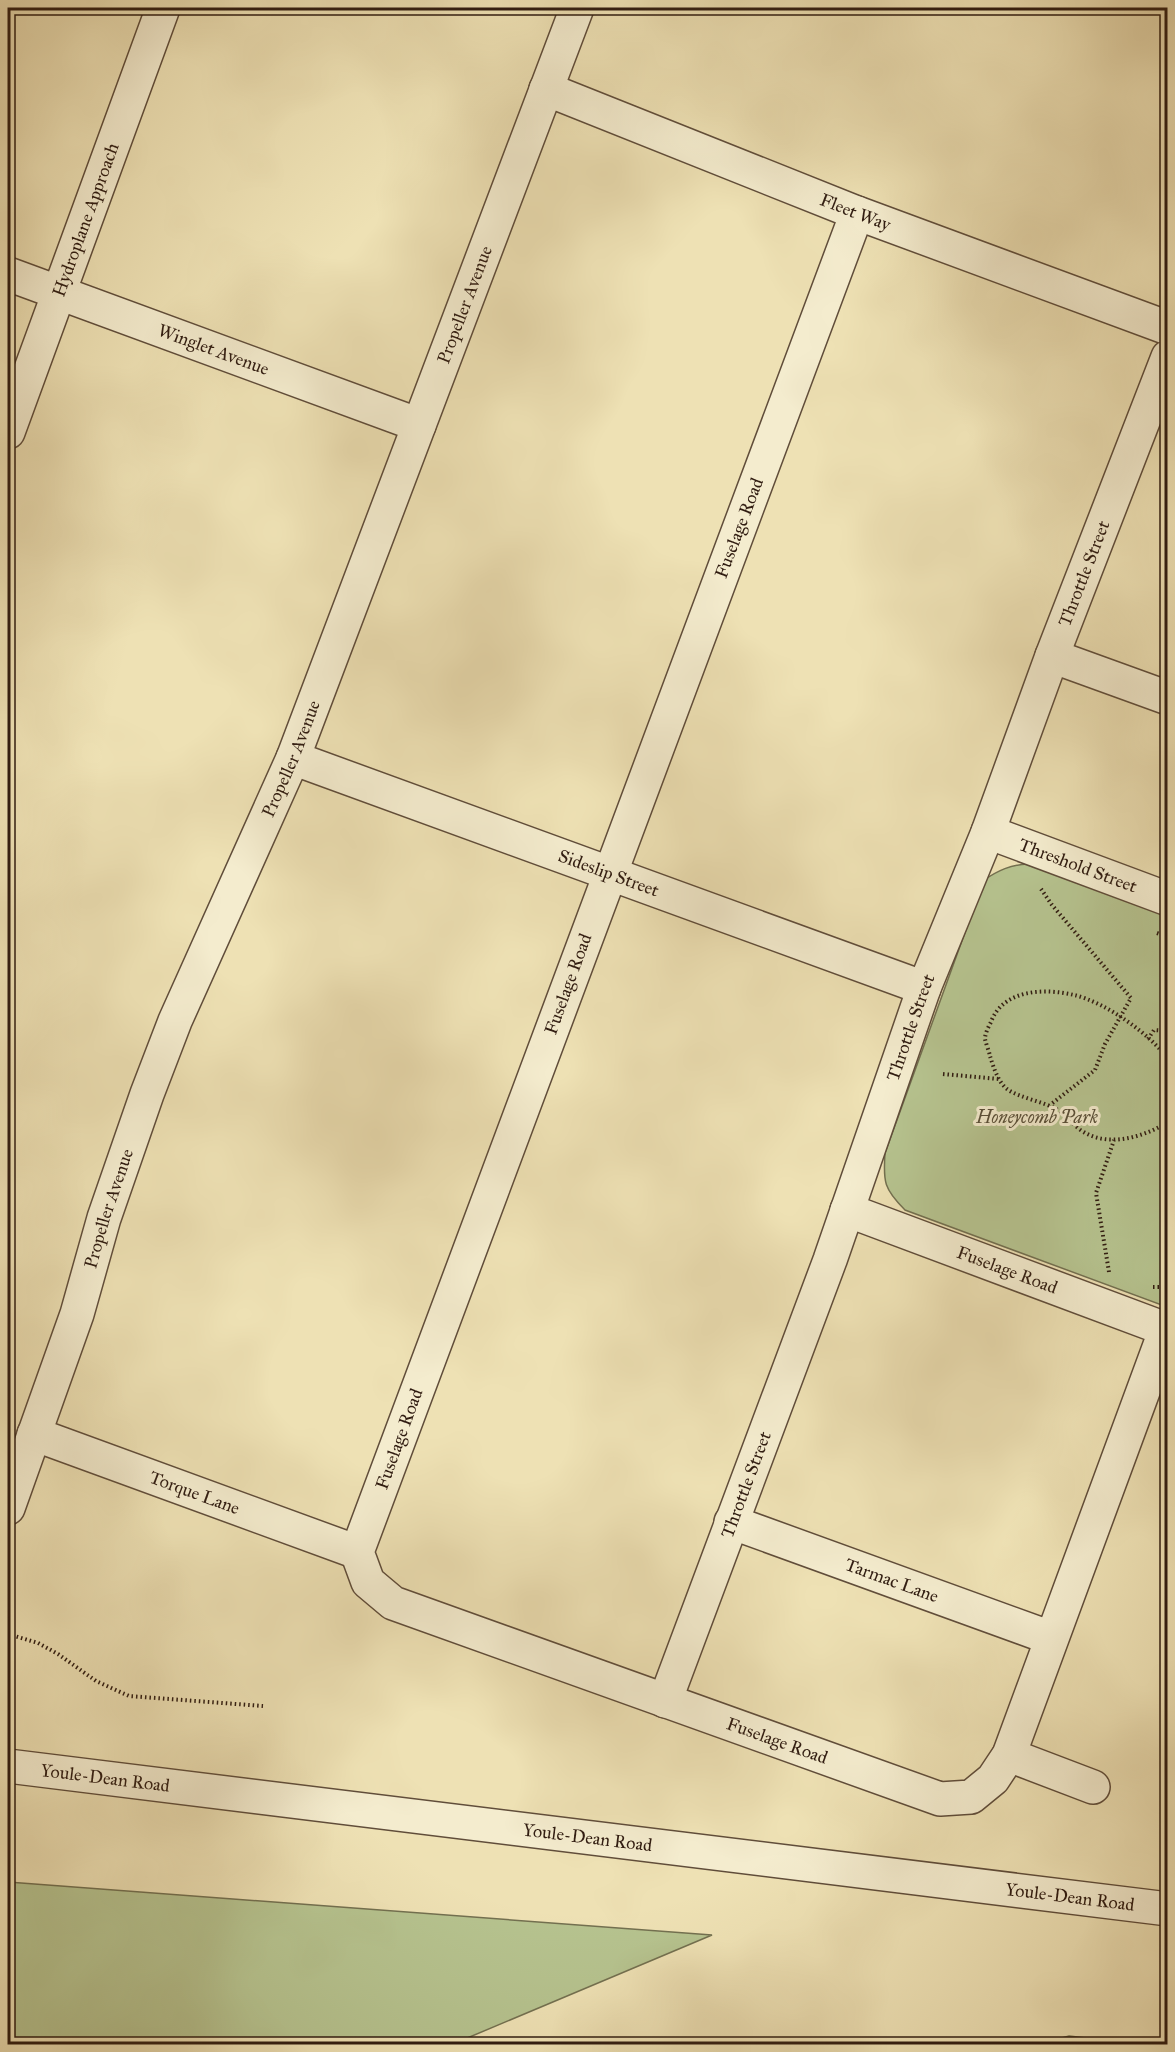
<svg xmlns="http://www.w3.org/2000/svg" width="1175" height="2052" font-family="'IM FELL Great Primer',serif">
<style>
.green{fill:#b6c38f;stroke:#737050;stroke-width:1.5}
.lines{fill:none;stroke-linecap:round;stroke-linejoin:round}
.minor-casing{stroke:#604d3a;stroke-width:36}
.path{stroke:#301c11;stroke-width:4;stroke-dasharray:1.5 3;stroke-linecap:butt}
.minor{stroke:#f4ecce;stroke-width:33}
.labels{text-anchor:middle;dominant-baseline:central;stroke-width:6;stroke-linejoin:round;paint-order:stroke}
.street-label{font-size:18px;fill:#301c11;stroke:#f4ecce}
.park-label{font-size:18px;font-style:italic;fill:#584e37;stroke:#f4ecce}
</style>
<rect width="100%" height="100%" fill="#eee1b4"/>
<filter id="stains"><feTurbulence type="fractalNoise" baseFrequency=".00333" numOctaves="4"/><feColorMatrix values="0 0 0 0 .2 0 0 0 0 .09 0 0 0 0 .02 0 0 0 .5 -.17"/></filter>
<radialGradient id="worn" r=".72"><stop offset=".6" stop-color="#630" stop-opacity="0"/><stop offset="1" stop-color="#630" stop-opacity=".3"/></radialGradient>
<path class="green" d="M1028,864L1167,916V1307L905,1210C884,1189 883,1182 885,1153L984,880C999,870 1010,865 1028,864Z
M8,1882L712,1935L453,2044H8Z
M1069,2036L1137,2044H1039Z"/>
<g class="lines">
<defs>
<g id="minor">
<path id="s1" d="M546,89L857,213L1168,328"/>
<path id="s2" d="M857,213L357,1552L368,1582L393,1603L940,1799L971,1797L993,1779L1009,1755L1166,1329"/>
<path id="s3" d="M8,274L419,425"/>
<path id="s4" d="M8,432L163,8"/>
<path d="M1052,656L1168,698"/>
<path id="s5" d="M293,758L924,988"/>
<path id="s6" d="M988,832L1168,899"/>
<path id="s7" d="M847,1210L1168,1330"/>
<path id="s8" d="M34,1434L357,1552"/>
<path id="s9" d="M8,1508L77,1314L104,1218L147,1094L175,1021L293,758L577,8"/>
<path id="s10" d="M731,1522L1051,1638"/>
<path id="s11" d="M665,1701L830,1260L924,988L988,832L1052,656L1168,357"/>
<path d="M1009,1755L1093,1787"/>
<path id="s12" d="M8,1766L1168,1909"/>
</g>
</defs>
<use href="#minor" class="minor-casing"/>
<path class="path" d="M1041,889L1052,905L1131,998L1105,1044L1095,1070L1050,1105
M1157,933L1168,937
M1148,1039L1154,1030L1168,1031
M1168,1059C1150,1034 1105,1002 1074,995C1045,988 1003,989 991,1022C989,1026 985,1033 985,1039C986,1044 989,1051 990,1056C993,1066 998,1082 1007,1089C1021,1099 1045,1101 1061,1112C1069,1118 1074,1126 1082,1131C1108,1148 1144,1137 1168,1122
M943,1074L999,1079
M1164,1124L1168,1130
M1109,1272L1096,1193L1114,1140
M1153,1287H1168
M8,1634L38,1643L58,1654L96,1681L129,1696L263,1706"/>
<use href="#minor" class="minor"/>
</g>
<g class="labels">
<g class="street-label">
<text stroke="none"><textPath href="#s1" startOffset="333">Fleet Way</textPath></text>
<text stroke="none"><textPath href="#s4" startOffset="226">Hydroplane Approach</textPath></text>
<text stroke="none"><textPath href="#s9" startOffset="1288">Propeller Avenue</textPath></text>
<text stroke="none"><textPath href="#s3" startOffset="219">Winglet Avenue</textPath></text>
<text transform="translate(739 528) rotate(-69)">Fuselage Road</text>
<text stroke="none"><textPath href="#s11" startOffset="1203">Throttle Street</textPath></text>
<text stroke="none"><textPath href="#s9" startOffset="802">Propeller Avenue</textPath></text>
<text stroke="none"><textPath href="#s6" startOffset="96">Threshold Street</textPath></text>
<text stroke="none"><textPath href="#s5" startOffset="336">Sideslip Street</textPath></text>
<text transform="translate(568 984) rotate(-70)">Fuselage Road</text>
<text stroke="none"><textPath href="#s11" startOffset="717">Throttle Street</textPath></text>
<text stroke="none"><textPath href="#s9" startOffset="316">Propeller Avenue</textPath></text>
<text stroke="none"><textPath href="#s7" startOffset="171">Fuselage Road</textPath></text>
<text transform="translate(399 1439) rotate(-70)">Fuselage Road</text>
<text stroke="none"><textPath href="#s11" startOffset="231">Throttle Street</textPath></text>
<text stroke="none"><textPath href="#s8" startOffset="171">Torque Lane</textPath></text>
<text stroke="none"><textPath href="#s10" startOffset="171">Tarmac Lane</textPath></text>
<text stroke="none"><textPath href="#s2" startOffset="1902">Fuselage Road</textPath></text>
<text stroke="none"><textPath href="#s12" startOffset="98">Youle-Dean Road</textPath></text>
<text stroke="none"><textPath href="#s12" startOffset="584">Youle-Dean Road</textPath></text>
<text stroke="none"><textPath href="#s12" startOffset="1070">Youle-Dean Road</textPath></text>
</g>
<g class="park-label">
<text x="1037" y="1117">Honeycomb Park</text>
</g>
</g>
<rect width="1175" height="2052" fill="none" stroke="#eee1b4" stroke-width="30"/>
<rect x="9" y="9" width="1157" height="2034" fill="none" stroke="#301c11" stroke-width="3"/>
<rect x="15" y="15" width="1145" height="2022" fill="none" stroke="#301c11" stroke-width="1.5"/>
<rect width="100%" height="100%" filter="url(#stains)"/>
<rect width="100%" height="100%" fill="url(#worn)"/>
</svg>
